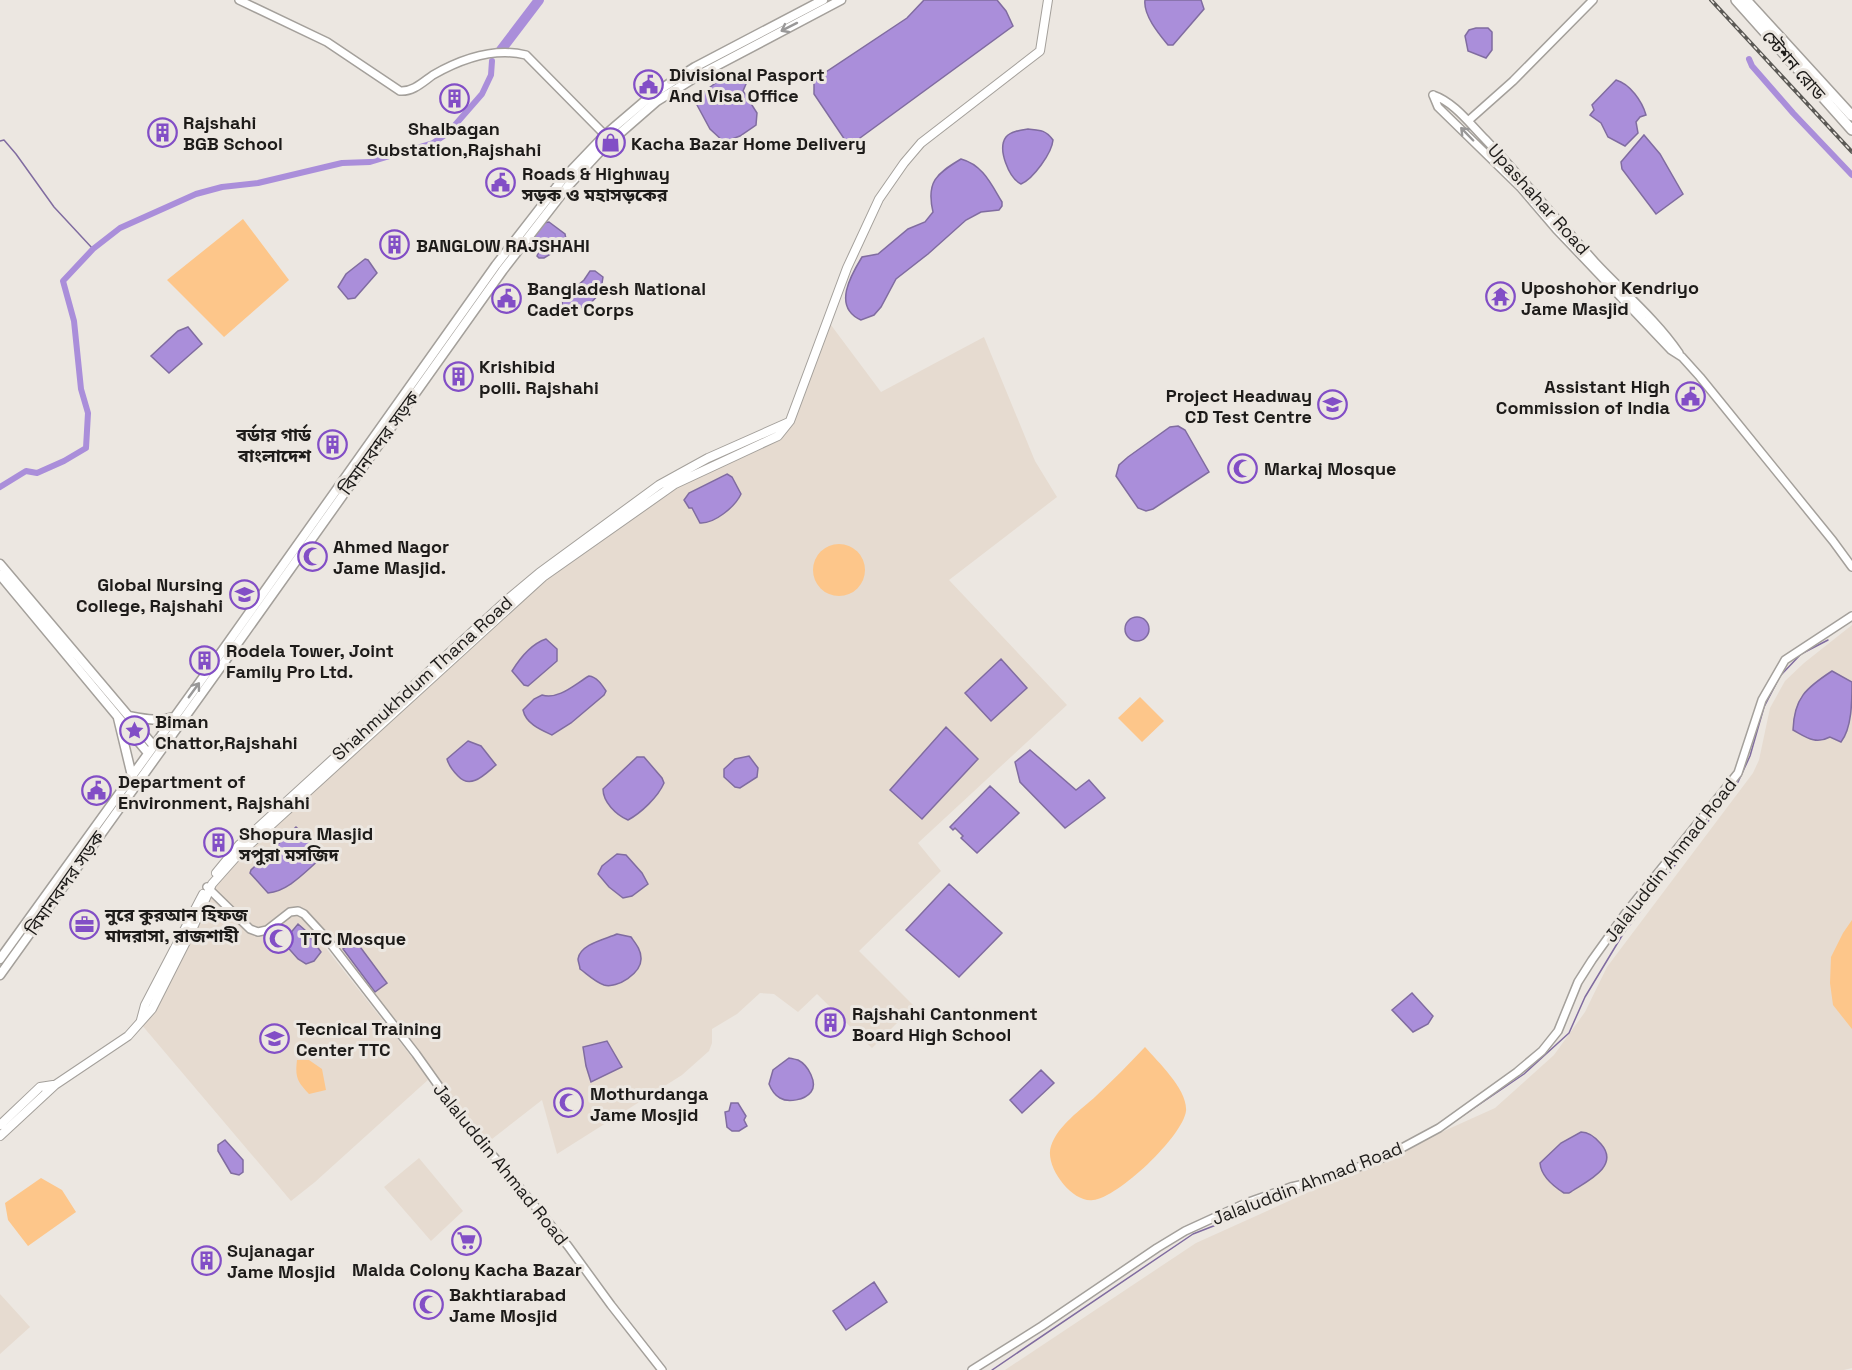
<svg xmlns="http://www.w3.org/2000/svg" width="1852" height="1370" font-family="'Space Grotesk','Noto Sans Bengali',sans-serif">
<style>
.built{fill:#e6dbd0}
.green{fill:#fdc68a}
.water{fill:#aa8eda;stroke:#806ca0;stroke-width:1.5}
.lines{fill:none;stroke-linecap:round;stroke-linejoin:round}
.stream{stroke:#806ca0;stroke-width:1.5}
.canal{stroke:#aa8eda;stroke-width:6}
.river{stroke:#aa8eda;stroke-width:10}
.tertiary-casing{stroke:#a4a09b;stroke-width:10}
.secondary-casing{stroke:#a4a09b;stroke-width:10}
.primary-casing{stroke:#a4a09b;stroke-width:11}
.trunk-casing{stroke:#a4a09b;stroke-width:12}
.tertiary{stroke:#fff;stroke-width:7}
.secondary{stroke:#fff;stroke-width:8}
.primary{stroke:#fff;stroke-width:8}
.trunk{stroke:#fff;stroke-width:9}
.rail-casing{stroke:#5b5955;stroke-width:4}
.rail{stroke:#ece7e1;stroke-width:1.5;stroke-dasharray:4.5;stroke-linecap:butt}
.oneway{stroke:#999898}
.labels{text-anchor:middle;dominant-baseline:central;stroke-width:6;stroke-linejoin:round;paint-order:stroke}
.street-label{font-size:18px;fill:#1d1b19;stroke:#ece7e1}
.poi-label{font-size:18px;font-weight:bold;fill:#1d1b19;stroke:#ece7e1;text-anchor:start}
</style>
<rect width="100%" height="100%" fill="#ece7e1"/>
<path class="built" d="M825,317L881,392L984,337L1035,461L1057,497L949,580L1067,705L918,843L941,871L859,951L914,1006L872,1048L817,994L798,1012L774,994L760,993L737,1014L712,1029V1043L709,1051L682,1075L557,1154L542,1100L483,1146L327,939L298,911L263,930L253,931L259,935H266L292,916L297,914L303,919L429,1079L315,1182L291,1201L141,1024L205,895L206,888L452,651L659,486L786,423Z
M1852,625V1368L1844,1370H1005L1196,1243L1495,1108L1554,1055L1585,1012L1607,967L1753,773L1759,760L1770,708L1785,681L1804,663Z
M419,1158L463,1211L431,1241L384,1187Z
M0,1294L30,1327L0,1354Z"/>
<path class="green" d="M243,219L289,280L224,337L167,280Z
M813 570a26 26 0 1 1 52 0a26 26 0 1 1-52 0Z
M1140,697L1164,721L1142,742L1118,718Z
M1852,920V1029L1833,1005L1830,983L1831,957L1843,933Z
M1145,1047C1158,1062 1188,1090 1186,1111C1183,1136 1118,1198 1093,1200C1072,1203 1044,1166 1051,1146C1058,1125 1081,1110 1096,1096C1113,1080 1129,1064 1145,1047Z
M297,1060H309L322,1069L326,1090L309,1094C297,1081 295,1077 297,1060Z
M41,1178L62,1190L76,1212L28,1246L8,1220L5,1203Z"/>
<path class="water" d="M924,0H997L1006,11L1013,26L849,146L814,94V80L907,18Z
M1145,0H1201L1204,9L1173,45H1168C1159,34 1143,15 1145,0Z
M1476,28H1488L1492,32V50L1486,58L1468,51L1465,36L1469,30Z
M725,76L739,77L746,84L743,91L757,113L756,125L740,136L724,142L710,129L697,105L701,94Z
M1616,80C1630,84 1642,101 1646,115L1640,117L1636,122L1638,133L1625,146L1608,137L1601,123L1590,115L1594,110L1592,105Z
M1028,129C1040,130 1046,130 1053,140C1052,153 1033,179 1021,184C1009,178 997,149 1006,137C1011,131 1021,130 1028,129Z
M1644,135L1660,154L1683,194L1656,214L1622,169L1621,162Z
M961,159C983,165 991,184 1002,202V206L999,210L981,212L966,220L928,254L896,279L881,307L874,315L861,320C832,307 851,275 862,257L878,254L908,229L925,222L933,212C926,182 936,174 961,159Z
M549,222L565,234L566,239L558,245L559,249L544,258H539L537,256L539,251L528,242L543,223Z
M365,259L368,260L377,273L355,298L348,299L338,287L346,274Z
M590,271H595L603,277C601,302 584,311 561,311L563,298L584,280Z
M188,327L202,344L169,373L151,356L178,331Z
M1178,426L1185,430L1209,472L1153,509L1146,511L1138,508L1116,476L1119,465L1128,457L1170,427Z
M727,474L732,477L741,494C735,507 714,524 700,523L692,508H689L684,500L689,493Z
M1125 629a12 12 0 1 1 24 0a12 12 0 1 1-24 0Z
M546,639L557,649V661L528,686L524,685L512,671C520,658 531,644 546,639Z
M1001,659L1027,688L991,721L965,693Z
M1832,671L1852,682C1852,701 1852,728 1841,742L1830,737C1815,745 1806,737 1793,730C1794,698 1806,688 1832,671Z
M589,676C597,677 602,685 606,691L604,695L571,723L552,735C541,730 526,724 523,710L534,699L542,695C559,700 575,684 589,676Z
M946,727L978,759L922,819L890,790Z
M468,741L481,746L496,765C485,774 471,790 458,776C453,771 449,766 447,759Z
M1030,750L1076,790L1089,780L1105,798L1065,828L1020,782L1015,762Z
M749,756L758,768L757,777L740,788L735,787L724,777V769L735,759Z
M637,757H644L662,778L664,783C658,797 641,813 628,820C616,815 603,802 603,789Z
M990,786L1019,813L977,853L961,838L963,836L955,828L953,830L950,827Z
M296,827C306,836 321,845 319,860C304,873 288,891 268,893L250,873L251,870Z
M617,854L626,855L642,873L648,884L632,896L623,898L609,887L598,874L602,866Z
M949,884L1002,933L959,977L906,930Z
M298,924L306,931L321,952L314,961L306,964L298,959L283,942Z
M617,934L631,937C636,944 641,950 641,958C642,973 617,989 604,985C595,982 587,974 580,969C580,966 578,962 578,959C580,944 606,939 617,934Z
M350,944L353,947L358,944L387,983L375,992L343,949Z
M1412,993L1433,1016L1428,1024L1413,1032L1392,1010Z
M607,1041L622,1067L591,1082L586,1066L583,1047Z
M789,1058C790,1058 798,1060 798,1060C808,1065 818,1083 811,1092C805,1100 788,1103 780,1098C774,1095 771,1089 769,1084L773,1070Z
M1041,1070L1054,1083L1022,1113L1010,1100Z
M731,1103H738L746,1116L744,1120L747,1126L739,1131H732L727,1127L725,1112L729,1111Z
M1581,1132C1589,1132 1596,1138 1601,1144C1621,1167 1585,1182 1569,1193H1564C1553,1186 1541,1176 1540,1163L1561,1143Z
M225,1140L243,1160V1172L239,1175L231,1173L218,1151V1145Z
M874,1282L887,1302L846,1330L833,1311Z"/>
<g class="lines">
<path class="stream" d="M0,141L4,140L16,154L54,207L93,249
M1443,1129L1524,1074L1569,1033L1585,997L1623,934L1738,782L1750,756L1764,707L1780,676L1801,654L1828,640
M992,1370L1193,1234L1321,1184"/>
<path class="canal" d="M1749,59L1752,66L1793,113L1852,175
M0,487L26,471L37,473L64,461L86,448L88,413L81,389L74,321L63,281L93,249L120,228L196,194L222,187L258,183L342,163L370,162L433,143L448,133L482,94L491,75L492,61"/>
<path class="river" d="M501,50L539,0"/>
<defs>
<path id="tertiary" d="M239,0L327,42L400,91C413,92 423,82 433,75C461,59 493,47 526,55L605,135
M1433,95L1438,107L1521,188L1556,229L1671,350L1682,357L1700,377L1833,541L1852,567
M1433,95C1454,102 1470,124 1485,139C1523,179 1558,221 1595,262C1622,291 1657,320 1679,353
M1468,121L1513,81L1593,0
M207,887L250,929L258,932L267,930L290,912L298,911L304,914L327,939L416,1054L460,1116L568,1246L611,1305L662,1370
M972,1370L1042,1326L1157,1248L1185,1231L1246,1203L1291,1187L1327,1179L1387,1156L1439,1128L1517,1072L1542,1051L1558,1031L1578,982L1592,960L1625,914L1738,773L1762,700L1785,660L1852,616"/>
<path id="secondary" d="M216,873L239,845L508,599L539,573L659,485L708,458L789,422
M141,1020L145,1005L203,894
M0,1125L40,1087L53,1085
M0,1136L55,1085L128,1036L152,1009L192,930L212,884L236,857L543,577L675,484L778,436L790,421L847,268L879,199L904,163L921,143L1040,51L1048,0"/>
<path id="primary" d="M0,564L153,745
M0,575L148,753
M129,716C145,719 159,722 174,717
M118,718L132,776
M0,959L215,661L496,265L562,180L605,135L653,94L695,67L823,0
M0,975L220,668L503,270L568,186L603,148L657,101L699,75L841,0"/>
<path id="trunk" d="M1736,0L1852,130
M1746,0L1852,116"/>
</defs>
<use href="#tertiary" class="tertiary-casing"/>
<use href="#secondary" class="secondary-casing"/>
<use href="#primary" class="primary-casing"/>
<use href="#trunk" class="trunk-casing"/>
<use href="#tertiary" class="tertiary"/>
<use href="#secondary" class="secondary"/>
<use href="#primary" class="primary"/>
<use href="#trunk" class="trunk"/>
<defs>
<path id="rail" d="M1711,0L1852,152"/>
</defs>
<use href="#rail" class="rail-casing"/>
<use href="#rail" class="rail"/>
</g>
<defs><path id="oneway-shaft" d="M-6 0H5M1.5-3L5.5 0L1.5 3" fill="none" stroke-width="1.6" stroke-linecap="round" stroke-linejoin="round" transform="scale(1.5)"/></defs>
<g class="oneway">
<use href="#oneway-shaft" transform="translate(789 27) rotate(153)"/>
<use href="#oneway-shaft" transform="translate(1467 134) rotate(-134)"/>
<use href="#oneway-shaft" transform="translate(194 690) rotate(-54)"/>
</g>
<defs>
<symbol id="civic-ring" viewBox="-11 -11 22 22"><circle r="9.5" fill="#ece7e1" stroke="#824ec6" stroke-width="1.5"/><path d="M-.6-6.5H3V-4.5H.6V-3L4-1V1h2V6H-6V1h2V-1L-.6-3ZM-1.2 2.5V6h2.4V2.5Z" fill="#824ec6"/></symbol>
<symbol id="building-ring" viewBox="-11 -11 22 22"><circle r="9.5" fill="#ece7e1" stroke="#824ec6" stroke-width="1.5"/><path d="M-4-6H4V6H1V3H-1V6H-4ZM-2.5-4.3h1.7v1.8h-1.7ZM.8-4.3h1.7v1.8H.8ZM-2.5-1h1.7V.8h-1.7ZM.8-1h1.7V.8H.8Z" fill="#824ec6"/></symbol>
<symbol id="shop-ring" viewBox="-11 -11 22 22"><circle r="9.5" fill="#ece7e1" stroke="#824ec6" stroke-width="1.5"/><path d="M-5-2.5h2.3a2.7 3.5 0 0 1 5.4 0H5L5.5 6h-11ZM-1.5-2.5h3a1.5 2.3 0 0 0-3 0Z" fill="#824ec6"/></symbol>
<symbol id="temple-ring" viewBox="-11 -11 22 22"><circle r="9.5" fill="#ece7e1" stroke="#824ec6" stroke-width="1.5"/><path d="M0-6L5-2H3V0L6.5 2.5H4V6H1.5V3h-3V6H-4V2.5H-6.5L-3 0V-2H-5Z" fill="#824ec6"/></symbol>
<symbol id="school-ring" viewBox="-11 -11 22 22"><circle r="9.5" fill="#ece7e1" stroke="#824ec6" stroke-width="1.5"/><path d="M0-5L7-2L0 1L-7-2ZM-4 1L0 2.5L4 1V4Q0 6-4 4Z" fill="#824ec6"/></symbol>
<symbol id="mosque-ring" viewBox="-11 -11 22 22"><circle r="9.5" fill="#ece7e1" stroke="#824ec6" stroke-width="1.5"/><path d="M3.5-4.9A6 6 0 1 0 3.5 4.9A5 5 0 1 1 3.5-4.9Z" fill="#824ec6"/></symbol>
<symbol id="sight-ring" viewBox="-11 -11 22 22"><circle r="9.5" fill="#ece7e1" stroke="#824ec6" stroke-width="1.5"/><path d="M0-6L1.8-2.2L6-1.7L2.9 1.2L3.7 5.4L0 3.3L-3.7 5.4L-2.9 1.2L-6-1.7L-1.8-2.2Z" fill="#824ec6"/></symbol>
<symbol id="office-ring" viewBox="-11 -11 22 22"><circle r="9.5" fill="#ece7e1" stroke="#824ec6" stroke-width="1.5"/><path d="M-6-3h4V-5.5h4V-3h4V5H-6ZM-1-4.5V-3h2v-1.5ZM-6 0V1H6V0Z" fill="#824ec6"/></symbol>
<symbol id="university-ring" viewBox="-11 -11 22 22"><circle r="9.5" fill="#ece7e1" stroke="#824ec6" stroke-width="1.5"/><path d="M0-5L7-2L0 1L-7-2ZM-4 1L0 2.5L4 1V4Q0 6-4 4Z" fill="#824ec6"/></symbol>
<symbol id="supermarket-ring" viewBox="-11 -11 22 22"><circle r="9.5" fill="#ece7e1" stroke="#824ec6" stroke-width="1.5"/><path d="M-6-5.5h2.5l.6 2H6L4.5 2H-2.5L-4.4-4H-6ZM-1.5 3.2a1.3 1.3 0 1 0 .1 0ZM3 3.2a1.3 1.3 0 1 0 .1 0Z" fill="#824ec6"/></symbol>
</defs>
<g fill-rule="evenodd">
<use href="#civic-ring" x="632" y="68" width="33" height="33"/>
<use href="#building-ring" x="438" y="82" width="33" height="33"/>
<use href="#building-ring" x="146" y="116" width="33" height="33"/>
<use href="#shop-ring" x="594" y="126" width="33" height="33"/>
<use href="#civic-ring" x="484" y="166" width="33" height="33"/>
<use href="#building-ring" x="378" y="228" width="33" height="33"/>
<use href="#temple-ring" x="1484" y="280" width="33" height="33"/>
<use href="#civic-ring" x="490" y="282" width="33" height="33"/>
<use href="#building-ring" x="442" y="360" width="33" height="33"/>
<use href="#civic-ring" x="1674" y="380" width="33" height="33"/>
<use href="#school-ring" x="1316" y="388" width="33" height="33"/>
<use href="#building-ring" x="316" y="428" width="33" height="33"/>
<use href="#mosque-ring" x="1226" y="452" width="33" height="33"/>
<use href="#mosque-ring" x="296" y="540" width="33" height="33"/>
<use href="#school-ring" x="228" y="578" width="33" height="33"/>
<use href="#building-ring" x="188" y="644" width="33" height="33"/>
<use href="#sight-ring" x="118" y="714" width="33" height="33"/>
<use href="#civic-ring" x="80" y="774" width="33" height="33"/>
<use href="#building-ring" x="202" y="826" width="33" height="33"/>
<use href="#office-ring" x="68" y="908" width="33" height="33"/>
<use href="#mosque-ring" x="262" y="922" width="33" height="33"/>
<use href="#building-ring" x="814" y="1006" width="33" height="33"/>
<use href="#university-ring" x="258" y="1022" width="33" height="33"/>
<use href="#mosque-ring" x="552" y="1086" width="33" height="33"/>
<use href="#supermarket-ring" x="450" y="1224" width="33" height="33"/>
<use href="#building-ring" x="190" y="1244" width="33" height="33"/>
<use href="#mosque-ring" x="412" y="1288" width="33" height="33"/>
</g>
<g class="labels">
<g class="street-label">
<text transform="translate(1794 65) rotate(49)">স্টেশন রোড</text>
<text transform="translate(1539 199) rotate(48)">Upashahar Road</text>
<text transform="translate(379 443) rotate(-54)">বিমানবন্দর সড়ক</text>
<text transform="translate(422 678) rotate(-42)">Shahmukhdum Thana Road</text>
<text transform="translate(1670 860) rotate(-52)">Jalaluddin Ahmad Road</text>
<text transform="translate(65 883) rotate(-55)">বিমানবন্দর সড়ক</text>
<text transform="translate(501 1164) rotate(51)">Jalaluddin Ahmad Road</text>
<text transform="translate(1307 1183) rotate(-21)">Jalaluddin Ahmad Road</text>
</g>
<g class="poi-label">
<text x="669" y="74">Divisional Pasport<tspan x="669" dy="21">And Visa Office</tspan></text>
<text x="183" y="122">Rajshahi<tspan x="183" dy="21">BGB School</tspan></text>
<text x="454" y="128" text-anchor="middle">Shalbagan<tspan x="454" dy="21">Substation,Rajshahi</tspan></text>
<text x="631" y="143">Kacha Bazar Home Delivery</text>
<text x="522" y="173">Roads &amp; Highway<tspan x="522" dy="21">সড়ক ও মহাসড়কের</tspan></text>
<text x="416" y="245">BANGLOW RAJSHAHI</text>
<text x="1521" y="287">Uposhohor Kendriyo<tspan x="1521" dy="21">Jame Masjid</tspan></text>
<text x="527" y="288">Bangladesh National<tspan x="527" dy="21">Cadet Corps</tspan></text>
<text x="479" y="366">Krishibid<tspan x="479" dy="21">polli. Rajshahi</tspan></text>
<text x="1670" y="386" text-anchor="end">Assistant High<tspan x="1670" dy="21">Commission of India</tspan></text>
<text x="1312" y="395" text-anchor="end">Project Headway<tspan x="1312" dy="21">CD Test Centre</tspan></text>
<text x="311" y="434" text-anchor="end">বর্ডার গার্ড<tspan x="311" dy="21">বাংলাদেশ</tspan></text>
<text x="1264" y="468">Markaj Mosque</text>
<text x="333" y="546">Ahmed Nagor<tspan x="333" dy="21">Jame Masjid.</tspan></text>
<text x="223" y="584" text-anchor="end">Global Nursing<tspan x="223" dy="21">College, Rajshahi</tspan></text>
<text x="226" y="650">Rodela Tower, Joint<tspan x="226" dy="21">Family Pro Ltd.</tspan></text>
<text x="155" y="721">Biman<tspan x="155" dy="21">Chattor,Rajshahi</tspan></text>
<text x="118" y="781">Department of<tspan x="118" dy="21">Environment, Rajshahi</tspan></text>
<text x="239" y="833">Shopura Masjid<tspan x="239" dy="21">সপুরা মসজিদ</tspan></text>
<text x="105" y="914">নুরে কুরআন হিফজ<tspan x="105" dy="21">মাদরাসা, রাজশাহী</tspan></text>
<text x="300" y="938">TTC Mosque</text>
<text x="852" y="1013">Rajshahi Cantonment<tspan x="852" dy="21">Board High School</tspan></text>
<text x="296" y="1028">Tecnical Training<tspan x="296" dy="21">Center TTC</tspan></text>
<text x="590" y="1093">Mothurdanga<tspan x="590" dy="21">Jame Mosjid</tspan></text>
<text x="227" y="1250">Sujanagar<tspan x="227" dy="21">Jame Mosjid</tspan></text>
<text x="467" y="1269" text-anchor="middle">Malda Colony Kacha Bazar</text>
<text x="449" y="1294">Bakhtiarabad<tspan x="449" dy="21">Jame Mosjid</tspan></text>
</g>
</g>
</svg>
